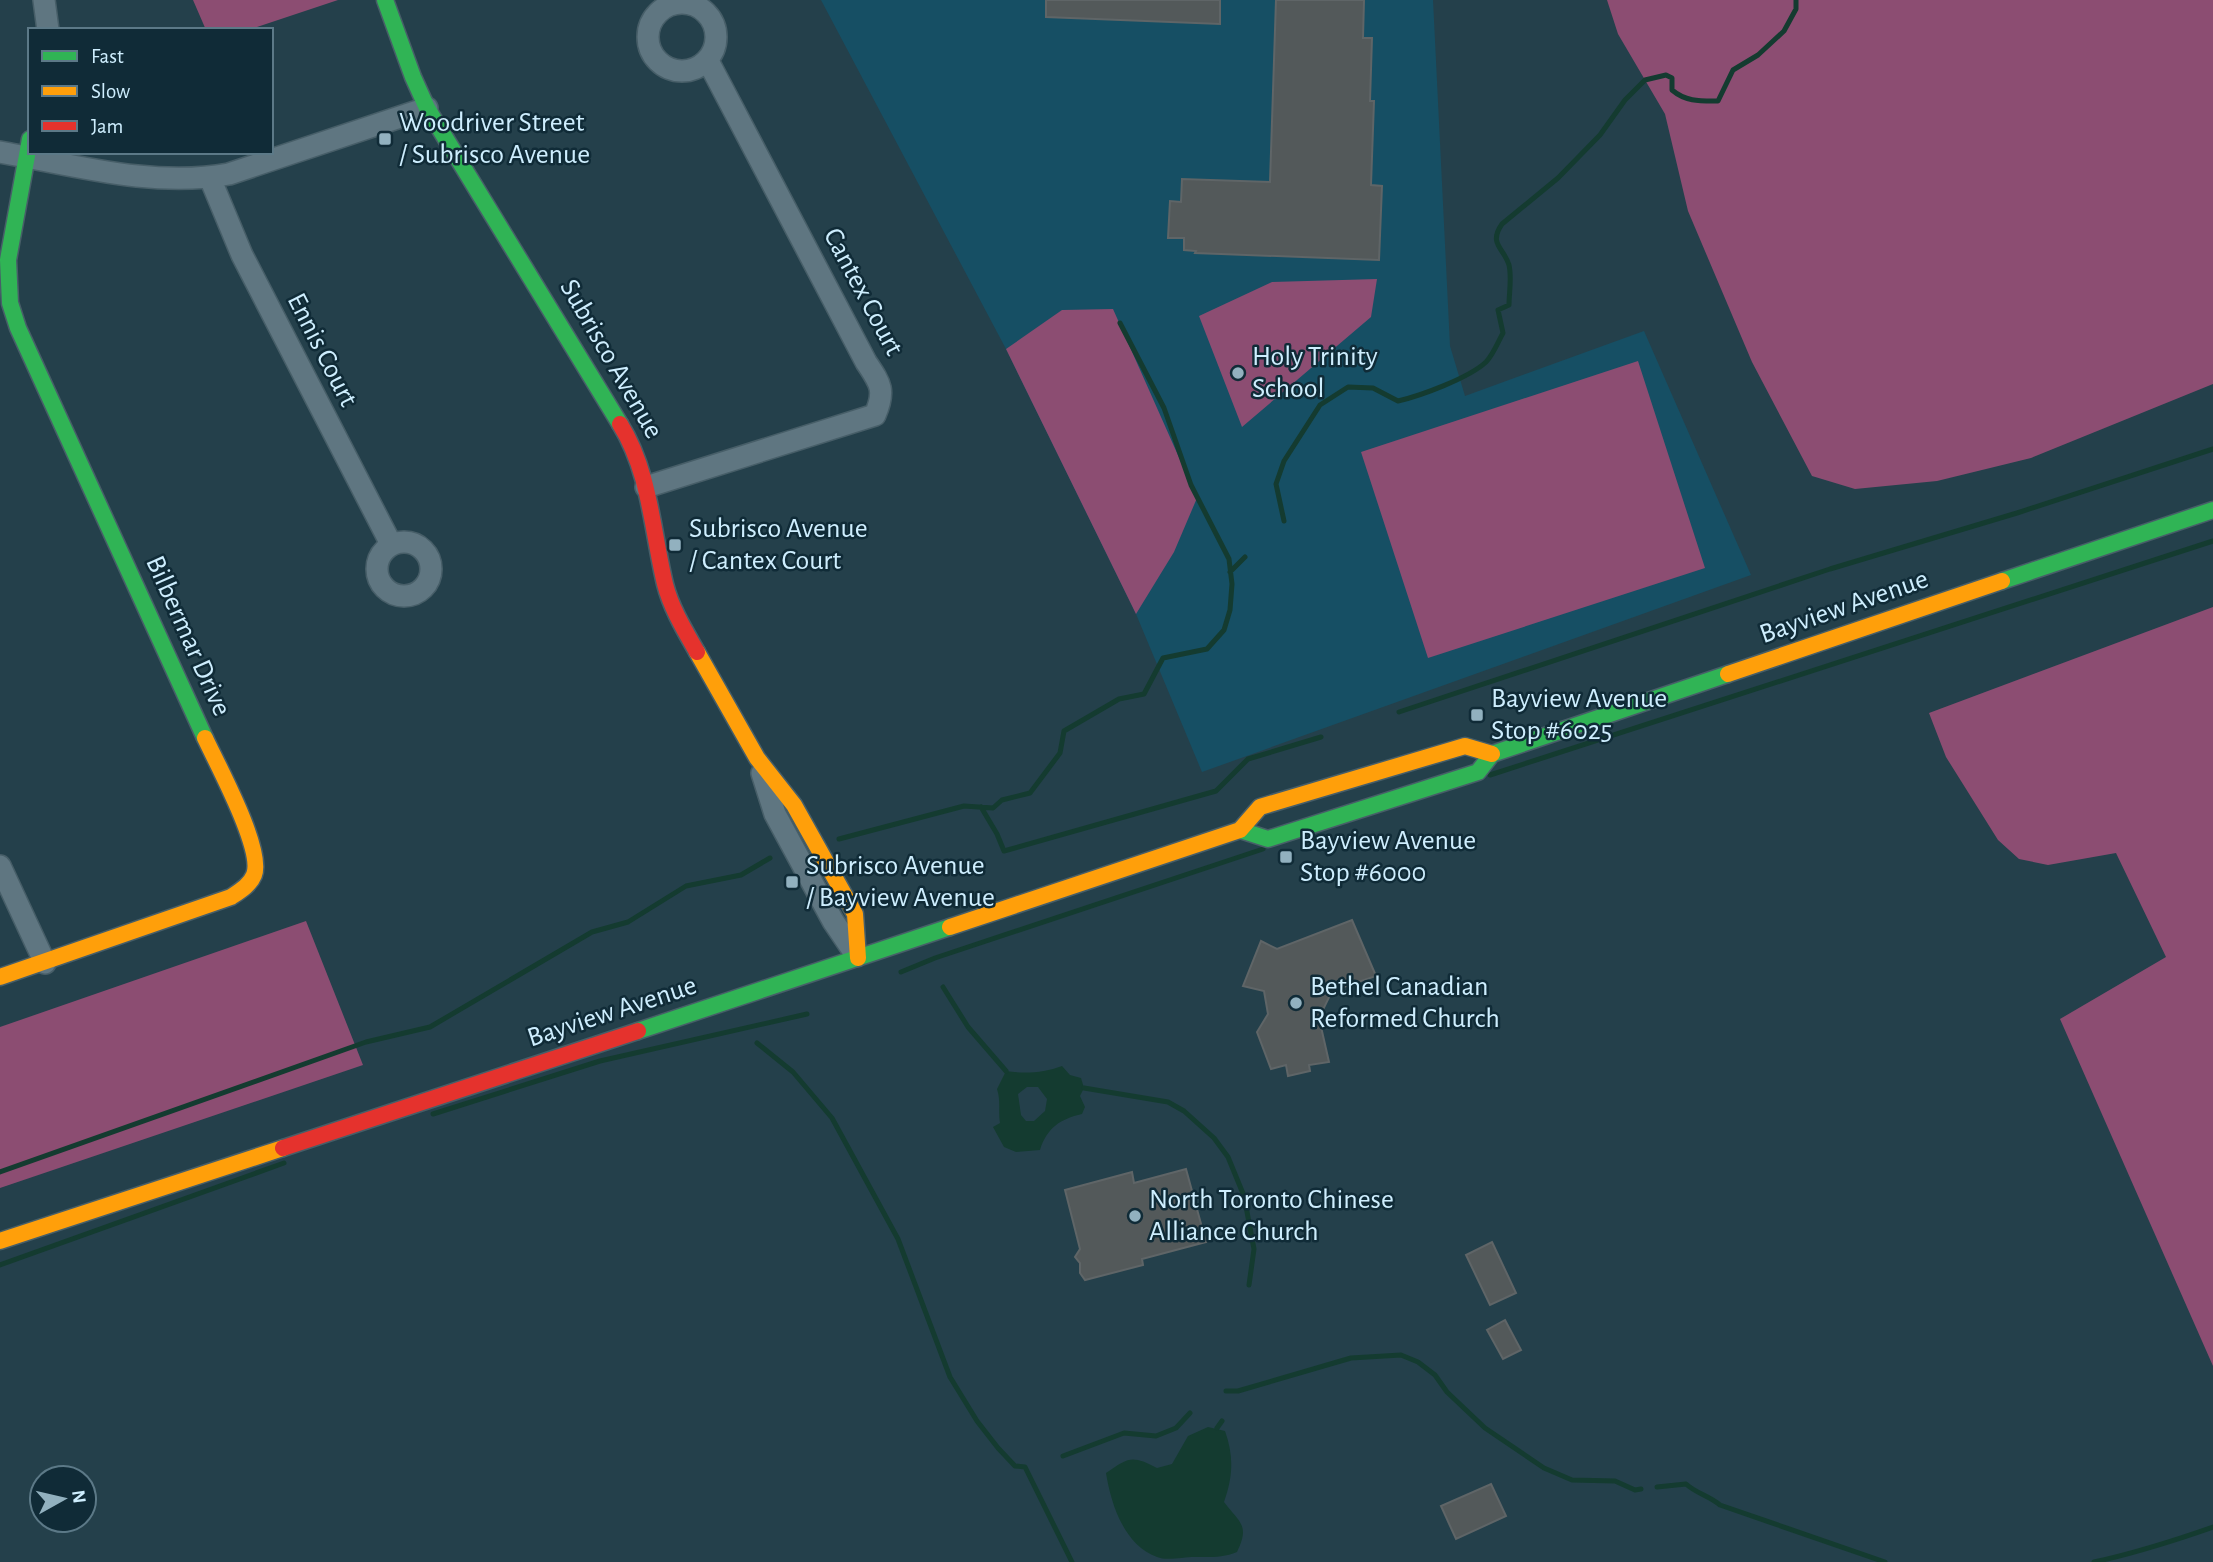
<svg xmlns="http://www.w3.org/2000/svg" width="2213" height="1562" font-family="'Alegreya Sans',sans-serif">
<style>
.built{fill:#164f64}
.green{fill:#8c4d72}
.water{fill:#143b30;fill-rule:evenodd}
.lines{fill:none;stroke-linecap:round;stroke-linejoin:round}
.stream{stroke:#143b30;stroke-width:5}
.building{fill:#53595a;stroke:#5f6567;stroke-width:2}
.street-casing{stroke:#475e68;stroke-width:24}
.fast-casing{stroke:#475e68;stroke-width:19}
.slow-casing{stroke:#475e68;stroke-width:19}
.jam-casing{stroke:#475e68;stroke-width:19}
.street{stroke:#5f7681;stroke-width:21}
.fast{stroke:#30b455;stroke-width:16}
.slow{stroke:#ff9f0a;stroke-width:16}
.jam{stroke:#e5322d;stroke-width:16}
.poi-dot{fill:#92b1bf;stroke:#102b37;stroke-width:2.5}
.labels{text-anchor:middle;dominant-baseline:central;stroke-width:5;stroke-linejoin:round;paint-order:stroke}
.poi-label{font-size:28px;fill:#ceeefe;stroke:#102b37;text-anchor:start}
.street-label{font-size:28px;fill:#ceeefe;stroke:#102b37}
</style>
<rect width="100%" height="100%" fill="#24404b"/>
<path class="built" d="M821,0H1433L1450,346L1465,396L1644,331L1751,575L1202,772L1136,614L1006,349Z"/>
<path class="green" d="M193,0H338L248,30H206Z
M1607,0H2213V384L2031,458L1937,481L1855,489L1812,476L1752,362L1688,211L1665,114L1618,34Z
M1377,279L1371,317L1242,427L1199,316L1272,282Z
M1113,309L1197,498L1174,552L1136,614L1006,349L1062,310Z
M1638,361L1705,568L1428,658L1361,452Z
M2213,607V1366L2060,1019L2166,957L2116,853L2048,865L2019,859L1998,840L1946,757L1929,713Z
M306,921L363,1065L0,1188V1027Z"/>
<path class="water" d="M1062,1066L1070,1075L1081,1078L1084,1088L1080,1096L1085,1107L1082,1114C1060,1119 1047,1128 1040,1150L1016,1152L1004,1147L993,1127L1000,1123C998,1111 1001,1101 997,1089L1006,1071C1024,1074 1044,1073 1062,1066ZM1027,1087H1038L1047,1099L1045,1111L1034,1121H1026L1021,1115L1018,1094Z
M1208,1427L1225,1431C1234,1456 1233,1477 1224,1502C1240,1523 1250,1525 1237,1552C1223,1558 1209,1557 1194,1557C1184,1557 1166,1561 1157,1557C1124,1545 1111,1504 1106,1473C1129,1457 1132,1455 1157,1468L1172,1464L1188,1436Z"/>
<g class="lines">
<path class="stream" d="M1284,521L1276,484L1284,461L1320,405L1348,387L1373,388L1398,401C1420,396 1469,378 1486,362C1493,355 1498,342 1503,333L1498,310L1509,305C1509,293 1512,278 1509,265C1504,248 1488,244 1502,224L1558,178L1600,135L1625,100L1645,80L1666,75L1672,78V90C1686,102 1701,101 1718,101L1733,70L1758,55L1784,31L1796,9V0
M1230,572L1245,557
M1399,712L1830,569L2017,513L2213,449
M1490,775L2213,541
M981,807L997,834L1004,851L1216,791L1248,759L1321,737
M839,839L964,806L993,808L1002,800L1030,793L1060,753L1064,731L1119,699L1144,694L1163,658L1207,649L1224,630L1230,610L1232,584L1229,559L1191,485L1164,408L1120,323
M901,972L935,958L1263,849
M943,987L968,1027L1006,1071
M757,1043L793,1072L832,1118L898,1239L950,1377L977,1421L998,1448L1015,1466L1025,1467L1072,1562
M1084,1088L1168,1102L1184,1111L1214,1138L1228,1157L1244,1196L1254,1249L1249,1285
M433,1114L600,1061L807,1014
M0,1172L366,1042L430,1027L592,932L628,922L686,886L741,875L770,858
M0,1265L284,1163
M1226,1391H1238L1351,1358L1401,1355L1418,1362L1435,1375L1447,1392L1485,1428L1544,1468L1572,1480L1615,1481L1635,1490L1641,1489
M1217,1428L1222,1421
M1063,1456L1124,1433L1156,1436L1176,1428L1190,1413
M1657,1487L1686,1484C1697,1494 1708,1495 1720,1505L1885,1562
M2094,1562C2135,1553 2173,1541 2213,1527"/>
</g>
<path class="building" d="M1046,0H1220V24L1046,17Z
M1276,0H1364L1363,38H1372L1370,101H1374L1371,185L1382,186L1379,260L1195,253L1196,251L1184,250V238H1168L1170,201L1181,202L1182,179L1270,182Z
M1352,920L1376,976L1332,991L1319,1018L1329,1062L1309,1065L1310,1071L1288,1076L1286,1065L1271,1069L1257,1032L1268,1014L1264,991L1243,986L1261,941L1277,949Z
M1186,1169L1206,1242L1142,1259L1143,1265L1085,1280L1080,1273V1263L1075,1257L1080,1249L1065,1190L1132,1172L1134,1183Z
M1492,1242L1516,1293L1490,1305L1466,1255Z
M1505,1320L1521,1350L1503,1359L1487,1330Z
M1491,1484L1506,1516L1456,1539L1441,1506Z"/>
<g class="lines">
<defs>
<path id="street" d="M44,0L48,30
M648 37a34 34 0 1 1 68 0a34 34 0 1 1-68 0Z
M0,152C74,165 154,188 229,174L427,108
M210,178L242,255L391,544
M646,487L875,415C886,390 880,383 866,362L708,61
M377 569a27 27 0 1 1 54 0a27 27 0 1 1-54 0Z
M762,773L775,814L833,921L856,955
M0,866L45,963"/>
<path id="fast" d="M385,0L413,77L427,108L620,424
M30,139L8,260L10,303L18,328L205,738
M2002,581L2213,510
M1240,830L1268,839L1478,772L1492,754L1728,674
M638,1031L950,927"/>
<path id="slow" d="M697,652L757,758L794,805L855,914L858,958
M1728,674L2002,581
M950,927L1240,830L1260,807L1465,746L1492,754
M0,977L231,897C240,891 250,885 254,875C264,850 217,764 205,738
M0,1241L283,1148"/>
<path id="jam" d="M620,424C650,472 652,530 665,584C671,608 685,631 697,652
M283,1148L638,1031"/>
</defs>
<use href="#street" class="street-casing"/>
<use href="#fast" class="fast-casing"/>
<use href="#slow" class="slow-casing"/>
<use href="#jam" class="jam-casing"/>
<use href="#street" class="street"/>
<use href="#fast" class="fast"/>
<use href="#slow" class="slow"/>
<use href="#jam" class="jam"/>
</g>
<g class="poi-dot">
<rect x="378" y="132" width="14" height="14" rx="3.5"/>
<circle cx="1238" cy="373" r="7"/>
<rect x="668" y="538" width="14" height="14" rx="3.5"/>
<rect x="1470" y="708" width="14" height="14" rx="3.5"/>
<rect x="1279" y="850" width="14" height="14" rx="3.5"/>
<rect x="785" y="875" width="14" height="14" rx="3.5"/>
<circle cx="1296" cy="1003" r="7"/>
<circle cx="1135" cy="1216" r="7"/>
</g>
<g class="labels">
<g class="poi-label">
<text x="399" y="123">Woodriver Street<tspan x="399" dy="32">/ Subrisco Avenue</tspan></text>
<text x="1252" y="357">Holy Trinity<tspan x="1252" dy="32">School</tspan></text>
<text x="689" y="529">Subrisco Avenue<tspan x="689" dy="32">/ Cantex Court</tspan></text>
<text x="1491" y="699">Bayview Avenue<tspan x="1491" dy="32">Stop #6025</tspan></text>
<text x="1300" y="841">Bayview Avenue<tspan x="1300" dy="32">Stop #6000</tspan></text>
<text x="806" y="866">Subrisco Avenue<tspan x="806" dy="32">/ Bayview Avenue</tspan></text>
<text x="1310" y="987">Bethel Canadian<tspan x="1310" dy="32">Reformed Church</tspan></text>
<text x="1149" y="1200">North Toronto Chinese<tspan x="1149" dy="32">Alliance Church</tspan></text>
</g>
<g class="street-label">
<text transform="translate(863 292) rotate(62)">Cantex Court</text>
<text transform="translate(322 350) rotate(63)">Ennis Court</text>
<text transform="translate(611 359) rotate(60)">Subrisco Avenue</text>
<text transform="translate(1844 607) rotate(-19)">Bayview Avenue</text>
<text transform="translate(188 636) rotate(66)">Bilbermar Drive</text>
<text transform="translate(612 1012) rotate(-18)">Bayview Avenue</text>
</g>
</g>
<rect x="28" y="28" width="245" height="126" fill="#102b37" stroke="#5c7987" stroke-width="2"/>
<rect x="42" y="51" width="35" height="10" fill="#30b455" stroke="#5c7987" stroke-width="2"/>
<text x="91" y="63" font-size="21" fill="#ceeefe">Fast</text>
<rect x="42" y="86" width="35" height="10" fill="#ff9f0a" stroke="#5c7987" stroke-width="2"/>
<text x="91" y="98" font-size="21" fill="#ceeefe">Slow</text>
<rect x="42" y="121" width="35" height="10" fill="#e5322d" stroke="#5c7987" stroke-width="2"/>
<text x="91" y="133" font-size="21" fill="#ceeefe">Jam</text>
<g transform="translate(63 1499) rotate(82)"><circle r="33" fill="#102b37" stroke="#5c7987" stroke-width="2"/>
<path d="M0-5L12 26L0 18L-12 26Z" fill="#92b1bf"/>
<text y="-10" font-size="19" font-weight="bold" text-anchor="middle" fill="#ceeefe">N</text>
</g>
</svg>
